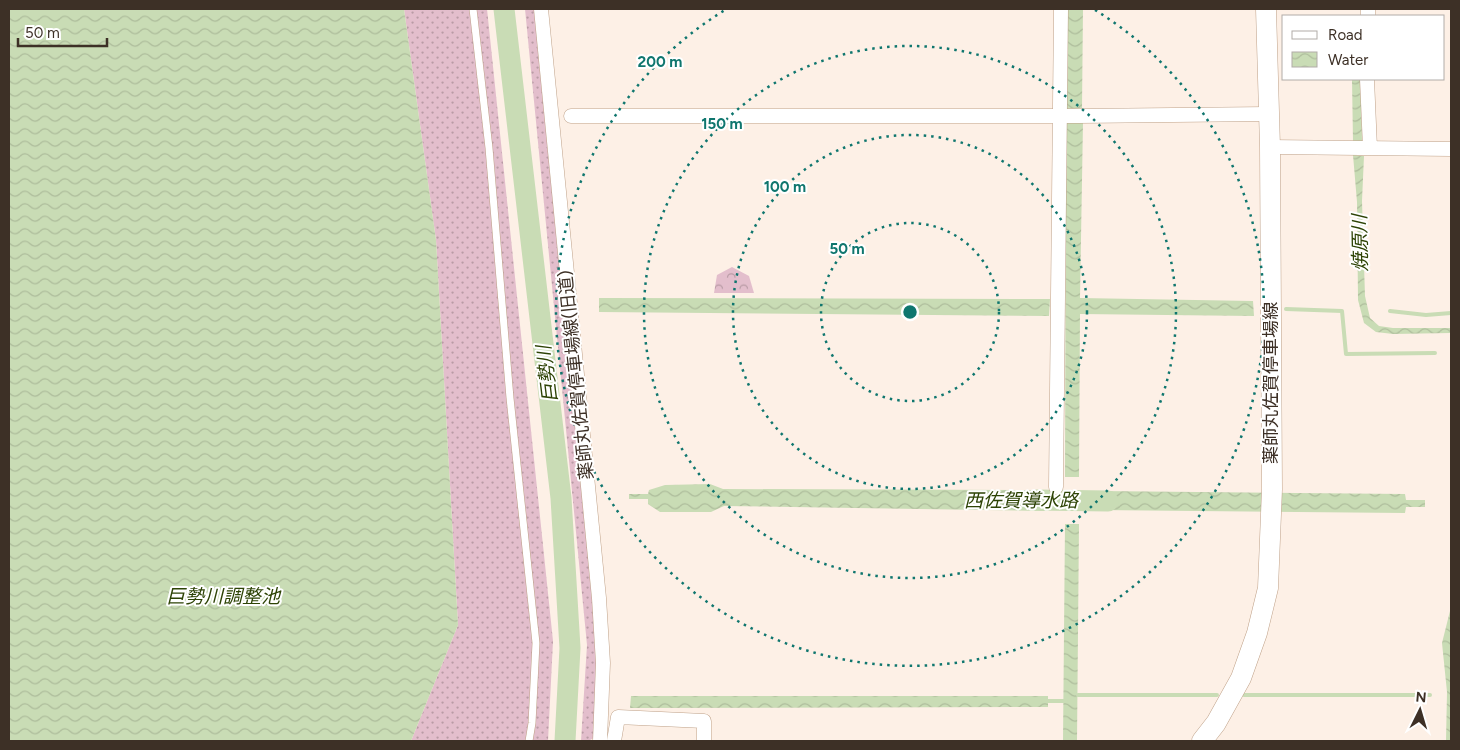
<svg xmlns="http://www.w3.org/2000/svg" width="1460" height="750" font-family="Figtree,'Noto Sans JP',sans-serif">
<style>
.grass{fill:url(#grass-dots)}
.forest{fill:url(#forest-crowns)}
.water{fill:url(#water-waves)}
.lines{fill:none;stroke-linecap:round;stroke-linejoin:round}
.stream{stroke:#c9dcb5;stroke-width:4}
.river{stroke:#c9dcb5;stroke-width:21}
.lane-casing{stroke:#bfa188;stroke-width:8}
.street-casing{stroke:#bfa188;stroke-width:15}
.secondary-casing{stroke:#bfa188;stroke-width:21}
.lane{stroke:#fff;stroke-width:7}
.street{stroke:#fff;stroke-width:14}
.secondary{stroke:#fff;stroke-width:20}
.ring{fill:none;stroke:#0f766e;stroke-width:2.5;stroke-dasharray:2.5 5}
.labels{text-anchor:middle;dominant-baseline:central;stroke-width:4;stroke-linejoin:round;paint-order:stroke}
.street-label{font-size:18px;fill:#3d3026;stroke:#fff}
.water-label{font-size:19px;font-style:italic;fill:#2d4305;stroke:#fff}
.centre{fill:#0f766e;stroke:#fff;stroke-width:2.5}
.ring-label{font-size:15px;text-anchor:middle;font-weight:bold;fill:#0f766e;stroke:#fff;stroke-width:4;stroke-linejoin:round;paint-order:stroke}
</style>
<defs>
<pattern id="grass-dots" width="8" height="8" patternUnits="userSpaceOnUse" patternTransform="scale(1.25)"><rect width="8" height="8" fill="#e3becc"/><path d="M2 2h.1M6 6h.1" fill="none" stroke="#b99ba5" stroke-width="1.8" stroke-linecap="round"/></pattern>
<pattern id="forest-crowns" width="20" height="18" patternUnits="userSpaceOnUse" patternTransform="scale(1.25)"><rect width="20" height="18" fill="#e3becc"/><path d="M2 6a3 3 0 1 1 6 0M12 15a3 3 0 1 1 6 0" fill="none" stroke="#b99ba5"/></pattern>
<pattern id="water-waves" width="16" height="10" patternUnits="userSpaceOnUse" patternTransform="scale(1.25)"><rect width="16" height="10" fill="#c9dcb5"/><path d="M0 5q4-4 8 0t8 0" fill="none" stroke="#aebd9c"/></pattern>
</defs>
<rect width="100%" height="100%" fill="#fdf0e6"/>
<path class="grass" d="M404,9H487L553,641L548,741H411L458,625L436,240Z
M525,9H537L599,666L594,738L588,741H581L587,645Z"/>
<path class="forest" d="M732,267L749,276L754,293H714L717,275Z"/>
<path class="water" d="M9,9H404L436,240L458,625L411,741H9Z
M1068,9H1083L1082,108L1066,109Z
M1352,79H1361L1362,141L1353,142Z
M1083,122L1080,298L1253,301L1254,316L1080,314L1079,477H1065L1066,123Z
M1353,155L1364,156L1362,201L1365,296L1370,318L1379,326L1393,328H1450L1451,333L1393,334L1376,332L1364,323L1358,300L1357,202Z
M599,298L1050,299L1049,316L599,312Z
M710,484L723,489L1046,490V497H1066V504L1046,505L1045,511L724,506L711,512H660L648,504V499H629V494H648L649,490L665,485Z
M1098,491L1405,494L1406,500H1425V507H1406L1405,513L1097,510V504L1079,503V497H1097Z
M1065,524H1079L1077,741H1063Z
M1451,607V741H1446L1447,692L1442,643Z
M631,696H1048V707L630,708Z"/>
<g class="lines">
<path class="stream" d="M1286,309L1342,311L1346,354L1435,353
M1390,311L1426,315L1451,313
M1078,695H1217
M1244,695H1430
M1043,701H1066"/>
<path class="river" d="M504,9L561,498L570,648L565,741
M1036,500L1108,501"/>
<defs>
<path id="lane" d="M473,9L489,148L510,398L536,643L532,723L529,741"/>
<path id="street" d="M541,9L599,598L603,663L600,741
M1368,16V9
M1367,79L1370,148
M571,116H1079L1268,114
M1270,147L1451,149
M1056,487L1061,9
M614,741L618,717L704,721V741"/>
<path id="secondary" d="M1202,741L1216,723L1241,678L1257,633L1268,588L1272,489L1270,147L1266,9"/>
</defs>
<use href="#lane" class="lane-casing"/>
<use href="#street" class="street-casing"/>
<use href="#secondary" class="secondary-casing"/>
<use href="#lane" class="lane"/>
<use href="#street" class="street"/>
<use href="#secondary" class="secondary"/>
</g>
<g class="ring">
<circle cx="910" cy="312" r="89"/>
<circle cx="910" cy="312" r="177"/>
<circle cx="910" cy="312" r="266"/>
<path d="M1095 10A354 354 0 1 1 725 10"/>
</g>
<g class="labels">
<g class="street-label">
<text transform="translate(576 375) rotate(-96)">薬師丸佐賀停車場線(旧道)</text>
<text transform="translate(1271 383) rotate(-90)">薬師丸佐賀停車場線</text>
</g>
<g class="water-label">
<text transform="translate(1360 243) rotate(-91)">焼原川</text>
<text transform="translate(547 374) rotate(-97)">巨勢川</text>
<text x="1021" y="500">西佐賀導水路</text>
<text x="223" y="596">巨勢川調整池</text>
</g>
</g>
<circle cx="910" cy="312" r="8" class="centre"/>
<g class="ring-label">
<text x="660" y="67">200 m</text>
<text x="722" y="129">150 m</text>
<text x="785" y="192">100 m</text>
<text x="847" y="254">50 m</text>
</g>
<rect width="1460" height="750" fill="none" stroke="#3d3026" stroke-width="20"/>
<rect x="1282" y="15" width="162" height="65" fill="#ffffff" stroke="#b1aca8"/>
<rect x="1292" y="31" width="25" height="8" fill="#ffffff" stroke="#b1aca8"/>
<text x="1328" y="40" font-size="15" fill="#3d3026">Road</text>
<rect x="1292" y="52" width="25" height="15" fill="url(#water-waves)" stroke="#b1aca8"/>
<text x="1328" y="65" font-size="15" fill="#3d3026">Water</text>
<g transform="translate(1420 710) rotate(5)" stroke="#ffffff" stroke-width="4" paint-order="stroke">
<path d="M0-4L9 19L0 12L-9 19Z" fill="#3d3026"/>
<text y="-8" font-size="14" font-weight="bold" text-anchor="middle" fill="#3d3026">N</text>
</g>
<path d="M18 38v8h89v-8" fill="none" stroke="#3d3026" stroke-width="2.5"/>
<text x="25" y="38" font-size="15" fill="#3d3026" stroke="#ffffff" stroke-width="4" paint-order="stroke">50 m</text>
</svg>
